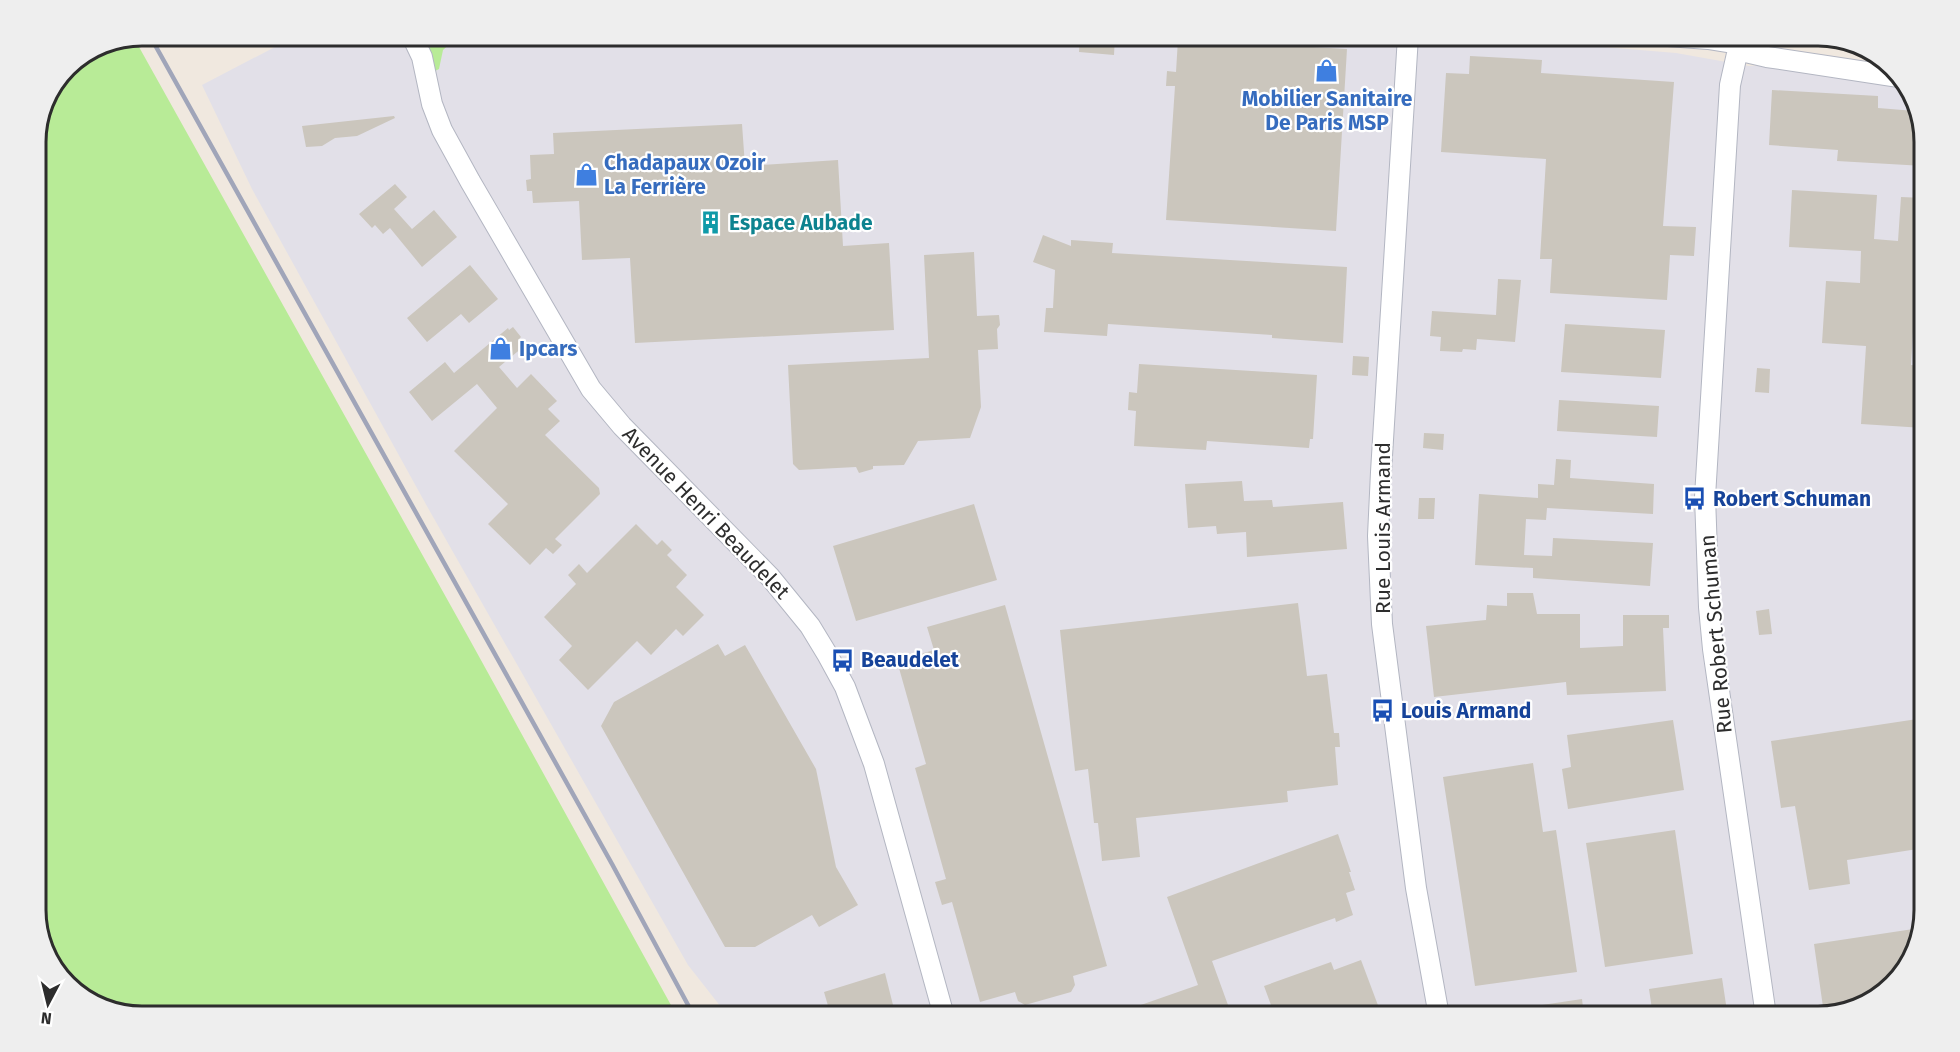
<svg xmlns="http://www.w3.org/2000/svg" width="1960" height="1052" font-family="'Fira Sans',sans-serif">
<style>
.industrial{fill:#e2e0e8}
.green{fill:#b8eb97}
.building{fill:#cbc6bd}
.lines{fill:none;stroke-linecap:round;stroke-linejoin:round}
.street-casing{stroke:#b3b6c2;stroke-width:22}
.street{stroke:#fff;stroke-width:20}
.rail{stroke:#a0a5b9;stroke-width:4.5}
.labels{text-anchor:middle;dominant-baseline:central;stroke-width:4.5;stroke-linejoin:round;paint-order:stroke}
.shop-label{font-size:21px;font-weight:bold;fill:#366cbe;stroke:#fff;text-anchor:start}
.culture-label{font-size:21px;font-weight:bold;fill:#0d838f;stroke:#fff;text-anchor:start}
.transit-label{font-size:21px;font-weight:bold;fill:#164399;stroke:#fff;text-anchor:start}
.street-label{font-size:21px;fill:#2d2d2d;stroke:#fff}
.rim{fill:none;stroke:#2d2d2d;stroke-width:3}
</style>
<rect width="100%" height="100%" fill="#f0e8df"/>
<path class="industrial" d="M296,36H1499L1604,47L1676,53L1749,66L1766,65L1908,89L1924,136V910L1913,957L1871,1002L1818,1016H728L688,965L428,508L252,189L202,85Z"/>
<path class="green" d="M433,36H458L443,50L439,69L435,71L429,46Z
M134,38L471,642L677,1016H142L95,1005L54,968L36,917V136L67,67L102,44Z"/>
<path class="building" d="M1080,36H1115L1114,55L1079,52Z
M1178,39L1347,49L1336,231L1166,220L1175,86H1166L1167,71L1176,72Z
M1470,56L1542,60L1541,73L1674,82L1663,226L1696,227L1694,256L1670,255L1667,300L1550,293L1552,259H1540L1546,159L1441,152L1446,73L1469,74Z
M1772,90L1878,96V108L1915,111L1924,136V166L1837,161L1838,150L1769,145Z
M394,116L395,118L357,136L335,138L322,146L306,147L302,126Z
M742,124L745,166L838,160L843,246L889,243L894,330L635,343L630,258L582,260L579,201L533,203L532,191H527L526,180L531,179L530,155L554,154L553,133Z
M395,184L407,197L394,209L412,229L434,210L457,237L422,267L390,228L383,234L375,225L372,228L359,214Z
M1792,190L1877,195L1874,239L1898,241L1901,197L1924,198V333L1913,332L1911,365L1924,366V428L1861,424L1866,346L1822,343L1826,281L1860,283L1861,251L1789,247Z
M1043,235L1071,246V240L1113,243L1112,253L1347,267L1343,343L1272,338V335L1108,324L1107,336L1044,332L1046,308H1053L1055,270L1033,262Z
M974,252L977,316L999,315L1000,325L997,329L998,349L978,350L981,407L970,438L918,441L904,465L873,466V469L859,473L856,467L799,470L793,464L788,365L929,358L924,255Z
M470,265L498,299L469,323L461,314L427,342L407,318Z
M1498,279L1521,280L1515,342L1477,339L1476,350L1463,349L1462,352L1440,351L1441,337L1430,336L1432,311L1496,315Z
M1565,324L1665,330L1661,378L1561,372Z
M513,327L521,337L518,340L523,347L499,367L517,388L531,374L557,401L548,409L560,421L545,435L599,488L600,494L555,539L562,545L553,554L546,548L530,565L488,524L508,504L454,451L497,408L477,384L432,421L409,392L445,362L454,373L508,328L509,330Z
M1353,356L1369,357L1368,376L1352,375Z
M1139,364L1317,375L1313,439H1310L1309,448L1207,441L1206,450L1134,446L1136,411L1128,410L1129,392L1137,393Z
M1757,368L1770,369L1769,393L1755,392Z
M1559,400L1659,406L1657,437L1557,431Z
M1424,433L1444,434L1443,450L1423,448Z
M1556,459L1571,460L1570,478L1654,484L1653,514L1547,508L1546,520L1526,519L1524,555L1552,556L1553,538L1653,543L1650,586L1533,578V568L1475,565L1479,494L1538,498V484L1554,485Z
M1242,481L1244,501L1272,500L1273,507L1343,502L1347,549L1247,557L1246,532L1217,534L1216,526L1188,528L1185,484Z
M1419,498H1435L1434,519H1418Z
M974,504L997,580L856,621L833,546Z
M636,524L657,545L662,540L672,550L667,555L687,575L676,587L704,615L683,636L676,629L651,655L637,641L588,690L559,660L572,646L544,617L576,584L568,575L579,564L587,573Z
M1507,593H1533L1537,614H1580V648L1623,646V615H1669V628H1663L1666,691L1567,695L1566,682L1434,697L1426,626L1486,620L1487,605L1507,606Z
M1298,603L1307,676L1327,674L1334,733H1339L1340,747H1335L1338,785L1287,791L1288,802L1136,818L1140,857L1102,861L1098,823H1094L1088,769L1075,771L1060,630Z
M1005,605L1107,966L1073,976L1075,985L1071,992L1025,1005L1018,1001L1015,992L980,1002L952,902L942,905L935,882L946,879L915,768L926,764L897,661L934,650L927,627Z
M1769,609L1772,634L1759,635L1756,611Z
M718,644L725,656L745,645L816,769L836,867L858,905L819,927L812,915L755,947H725L601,726L614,702Z
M1924,718V848L1847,860L1850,884L1809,890L1795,806L1781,808L1771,741Z
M1673,720L1684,790L1568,809L1562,769L1571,767L1567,735Z
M1533,763L1543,832L1556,830L1577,972L1475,986L1443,777Z
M1675,830L1693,954L1605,967L1586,843Z
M1338,834L1351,872H1349L1355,890L1346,893L1353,915L1336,922L1335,918L1212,961L1232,1016H1115V1014L1198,985L1167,897Z
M1920,928L1913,957L1871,1002L1824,1014L1814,944Z
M1361,960L1382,1016H1275L1264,986L1331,962L1334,970Z
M885,973L893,1005L884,1008L879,1016H831L824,992Z
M1722,978L1727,1011L1715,1013V1016H1653L1649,989Z
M1582,999L1584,1016H1515V1009Z"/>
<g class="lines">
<defs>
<path id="street" d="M412,36L422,57L432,104L442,130L470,181L591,389L622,426L770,577L810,626L827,654L845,687L874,764L944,1016
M1408,36L1381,472L1378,536L1382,624L1416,888L1439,1016
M1668,36L1708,39L1739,44
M1741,36L1730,85L1705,497L1709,607L1713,649L1766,1016
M1737,50L1767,57L1899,77"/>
</defs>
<use href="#street" class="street-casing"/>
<use href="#street" class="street"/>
<path class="rail" d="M150,36L612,864L694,1016"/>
</g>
<defs>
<symbol id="shop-bare" viewBox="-9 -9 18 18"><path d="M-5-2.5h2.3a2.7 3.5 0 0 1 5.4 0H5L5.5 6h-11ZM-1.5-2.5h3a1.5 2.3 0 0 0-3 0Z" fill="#3f7fe0" stroke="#fff" stroke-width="2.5" paint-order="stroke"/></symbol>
<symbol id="building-bare" viewBox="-9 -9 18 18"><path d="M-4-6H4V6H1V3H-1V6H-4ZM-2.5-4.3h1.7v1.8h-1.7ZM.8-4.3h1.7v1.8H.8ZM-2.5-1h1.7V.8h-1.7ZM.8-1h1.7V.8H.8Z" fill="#0f9aa8" stroke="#fff" stroke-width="2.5" paint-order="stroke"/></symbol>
<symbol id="bus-bare" viewBox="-9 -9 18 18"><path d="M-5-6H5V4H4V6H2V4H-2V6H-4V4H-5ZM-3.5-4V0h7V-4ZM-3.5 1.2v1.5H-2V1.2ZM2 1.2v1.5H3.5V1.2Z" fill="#1a4fb4" stroke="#fff" stroke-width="2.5" paint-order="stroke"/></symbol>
</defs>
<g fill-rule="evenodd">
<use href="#shop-bare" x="1310" y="54" width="33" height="33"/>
<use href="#shop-bare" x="570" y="158" width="33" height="33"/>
<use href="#building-bare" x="694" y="206" width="33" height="33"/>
<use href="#shop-bare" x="484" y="332" width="33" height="33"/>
<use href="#bus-bare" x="1678" y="482" width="33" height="33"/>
<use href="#bus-bare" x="826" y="644" width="33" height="33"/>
<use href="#bus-bare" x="1366" y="694" width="33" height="33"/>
</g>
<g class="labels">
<g class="shop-label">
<text x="1327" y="99" text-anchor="middle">Mobilier Sanitaire<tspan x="1327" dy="24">De Paris MSP</tspan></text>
<text x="604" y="163">Chadapaux Ozoir<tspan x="604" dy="24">La Ferrière</tspan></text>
<text x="519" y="349">Ipcars</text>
</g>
<g class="culture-label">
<text x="729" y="223">Espace Aubade</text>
</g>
<g class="transit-label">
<text x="1713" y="499">Robert Schuman</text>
<text x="861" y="660">Beaudelet</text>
<text x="1401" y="711">Louis Armand</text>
</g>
<g class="street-label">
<text transform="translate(706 513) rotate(46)">Avenue Henri Beaudelet</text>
<text transform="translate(1383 528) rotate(-90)">Rue Louis Armand</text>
<text transform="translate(1716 634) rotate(-95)">Rue Robert Schuman</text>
</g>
</g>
<path d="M0 0H1960V1052H0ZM142 46H1818A96 96 0 0 1 1914 142V910A96 96 0 0 1 1818 1006H142A96 96 0 0 1 46 910V142A96 96 0 0 1 142 46Z" fill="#eee" fill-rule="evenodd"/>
<path class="rim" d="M142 46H1818A96 96 0 0 1 1914 142V910A96 96 0 0 1 1818 1006H142A96 96 0 0 1 46 910V142A96 96 0 0 1 142 46Z"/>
<g transform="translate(48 1004) rotate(187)" stroke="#ffffff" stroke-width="4.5" paint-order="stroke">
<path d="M0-4.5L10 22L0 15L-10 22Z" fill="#2d2d2d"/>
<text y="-9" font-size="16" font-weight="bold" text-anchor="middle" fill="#2d2d2d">N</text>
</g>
</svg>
